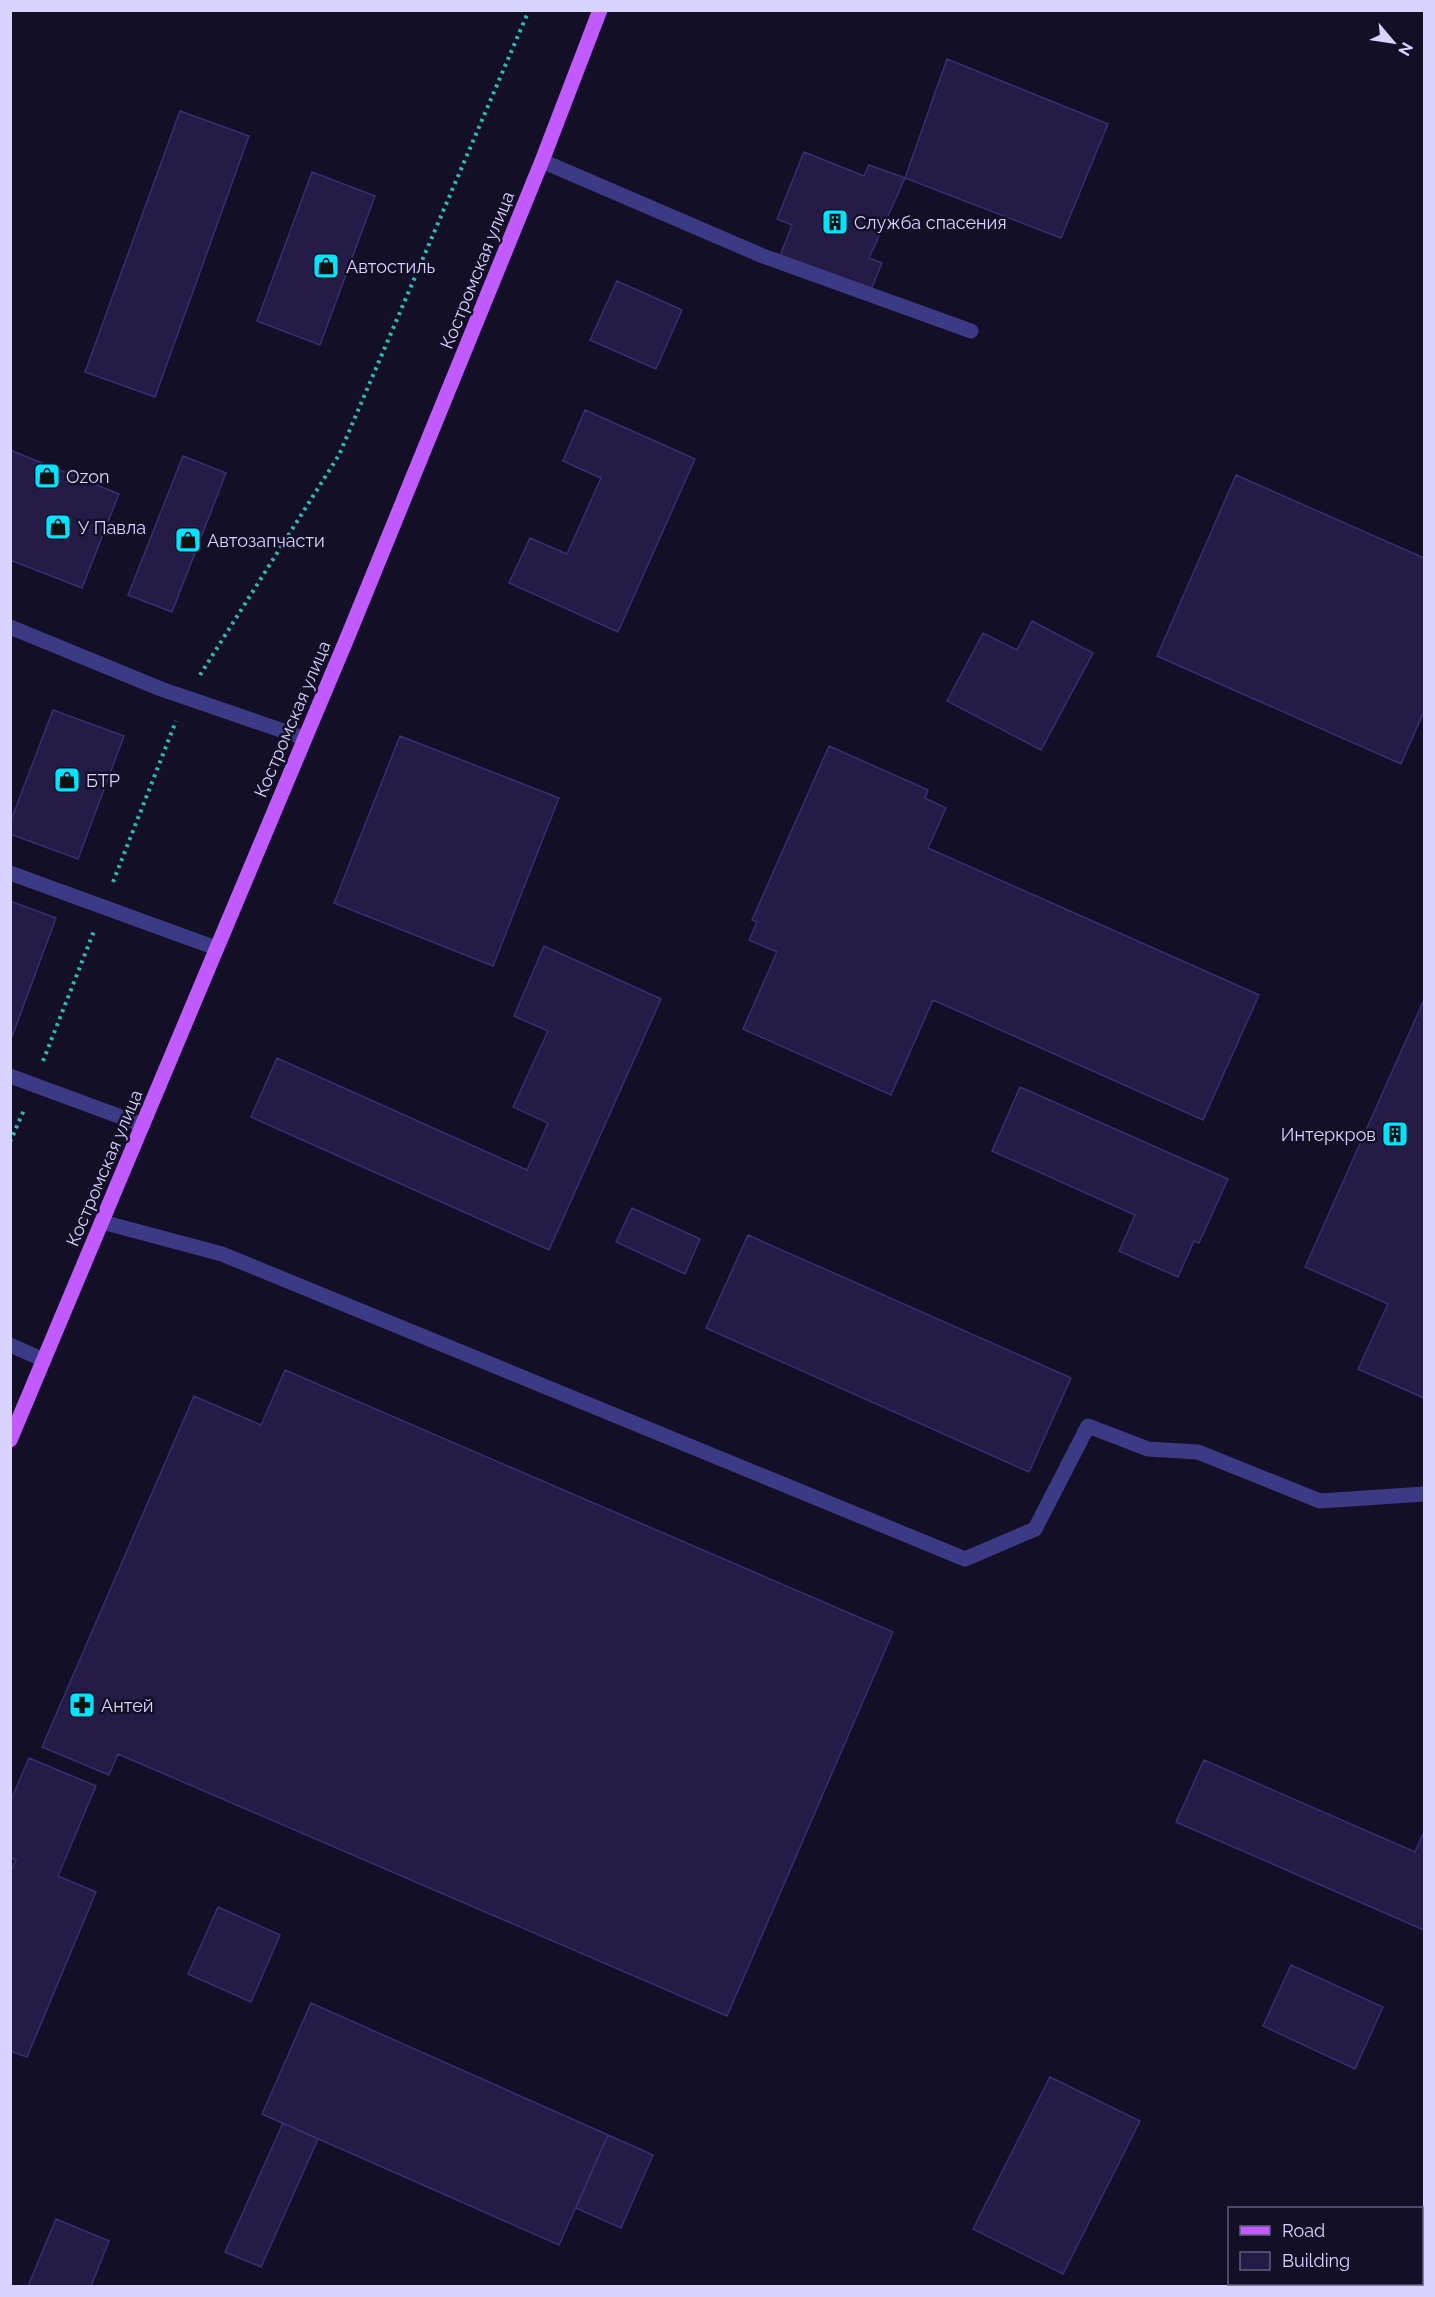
<svg xmlns="http://www.w3.org/2000/svg" width="1435" height="2297" font-family="Raleway,sans-serif">
<style>
.building{fill:#241b47;stroke:#3b2d73;stroke-width:1.5}
.lines{fill:none;stroke-linecap:round;stroke-linejoin:round}
.path{stroke:#2fb8b0;stroke-width:4;stroke-dasharray:3 4.5;stroke-linecap:butt}
.lane{stroke:#3d3a85;stroke-width:15}
.street{stroke:#3d3a85;stroke-width:15}
.primary{stroke:#c25bff;stroke-width:15}
.labels{text-anchor:middle;dominant-baseline:central;stroke-width:5;stroke-linejoin:round;paint-order:stroke}
.poi-label{font-size:18px;fill:#d9d4ff;stroke:#130f26;text-anchor:start}
.street-label{font-size:18px;fill:#d9d4ff;stroke:#130f26}
</style>
<rect width="100%" height="100%" fill="#130f26"/>
<path class="building" d="M947,59L1108,124L1061,238L905,178Z
M180,111L249,136L155,397L85,372Z
M804,152L864,176L869,165L905,178L869,258L882,263L870,292L780,256L792,225L777,219Z
M312,172L375,196L320,345L257,321Z
M617,281L682,310L656,369L590,340Z
M585,410L695,459L618,632L509,583L530,538L567,554L601,478L563,461Z
M10,450L119,494L82,588L10,560Z
M183,456L226,473L172,612L128,595Z
M1236,475L1424,558V711L1401,764L1157,656Z
M1032,621L1093,653L1041,750L947,701L983,633L1017,650Z
M53,710L124,736L78,859L10,834V823Z
M400,736L559,798L493,966L334,903Z
M829,746L928,790L925,798L946,808L928,848L1259,995L1203,1120L933,1000L891,1095L743,1029L777,952L749,940L757,922L752,920Z
M10,901L56,918L10,1042Z
M544,946L661,999L549,1250L251,1117L277,1058L527,1170L548,1123L513,1107L548,1031L514,1016Z
M1424,1000V1398L1358,1369L1388,1304L1305,1267Z
M1020,1087L1228,1179L1199,1243L1194,1241L1178,1277L1119,1251L1135,1215L992,1151Z
M632,1208L700,1239L685,1274L616,1242Z
M748,1235L1071,1378L1029,1472L706,1328Z
M285,1370L893,1632L727,2016L118,1754L109,1775L42,1747L194,1396L261,1425Z
M29,1758L96,1786L58,1876L96,1892L27,2057L10,2051V1873L16,1860L10,1857V1802Z
M1204,1760L1415,1852L1424,1832V1930L1176,1822Z
M218,1907L280,1935L251,2002L188,1974Z
M1291,1965L1383,2007L1355,2069L1263,2026Z
M311,2003L608,2135L559,2245L262,2114Z
M1050,2077L1140,2121L1063,2274L973,2229Z
M283,2123L318,2139L261,2267L225,2252Z
M608,2135L653,2155L621,2228L576,2208Z
M56,2219L109,2241L91,2286H28Z"/>
<g class="lines">
<path class="path" d="M200,675L339,455L529,10
M113,882L176,721
M43,1061L94,931
M10,1142L24,1110"/>
<path class="lane" d="M542,161L763,256L971,331
M10,873L216,948
M10,1076L143,1125
M102,1222L222,1254L965,1559L1035,1529L1088,1426L1148,1449L1198,1452L1320,1501L1424,1494
M10,1345L44,1360"/>
<path class="street" d="M10,627L161,689L304,738"/>
<path class="primary" d="M10,1440L348,636L542,161L600,10"/>
</g>
<defs>
<symbol id="building-square" viewBox="-11 -11 22 22"><rect x="-9" y="-9" width="18" height="18" rx="4" fill="#00e5ff" stroke="#130f26"/><path d="M-4-6H4V6H1V3H-1V6H-4ZM-2.5-4.3h1.7v1.8h-1.7ZM.8-4.3h1.7v1.8H.8ZM-2.5-1h1.7V.8h-1.7ZM.8-1h1.7V.8H.8Z" fill="#111"/></symbol>
<symbol id="shop-square" viewBox="-11 -11 22 22"><rect x="-9" y="-9" width="18" height="18" rx="4" fill="#00e5ff" stroke="#130f26"/><path d="M-5-2.5h2.3a2.7 3.5 0 0 1 5.4 0H5L5.5 6h-11ZM-1.5-2.5h3a1.5 2.3 0 0 0-3 0Z" fill="#111"/></symbol>
<symbol id="pharmacy-square" viewBox="-11 -11 22 22"><rect x="-9" y="-9" width="18" height="18" rx="4" fill="#00e5ff" stroke="#130f26"/><path d="M-2-6h4v4h4v4h-4v4h-4v-4h-4v-4h4Z" fill="#111"/></symbol>
</defs>
<g fill-rule="evenodd">
<use href="#building-square" x="820" y="207" width="30" height="30"/>
<use href="#shop-square" x="311" y="251" width="30" height="30"/>
<use href="#shop-square" x="32" y="461" width="30" height="30"/>
<use href="#shop-square" x="43" y="512" width="30" height="30"/>
<use href="#shop-square" x="173" y="525" width="30" height="30"/>
<use href="#shop-square" x="52" y="765" width="30" height="30"/>
<use href="#building-square" x="1380" y="1119" width="30" height="30"/>
<use href="#pharmacy-square" x="67" y="1690" width="30" height="30"/>
</g>
<g class="labels">
<g class="poi-label">
<text x="854" y="222">Служба спасения</text>
<text x="346" y="266">Автостиль</text>
<text x="66" y="476">Ozon</text>
<text x="78" y="527">У Павла</text>
<text x="207" y="540">Автозапчасти</text>
<text x="86" y="780">БТР</text>
<text x="1376" y="1134" text-anchor="end">Интеркров</text>
<text x="101" y="1705">Антей</text>
</g>
<g class="street-label">
<text transform="translate(477 270) rotate(-68)">Костромская улица</text>
<text transform="translate(292 719) rotate(-67)">Костромская улица</text>
<text transform="translate(104 1168) rotate(-67)">Костромская улица</text>
</g>
</g>
<rect width="1435" height="2297" fill="none" stroke="#d9d4ff" stroke-width="24"/>
<rect x="1228" y="2207" width="195" height="78" fill="#130f26" stroke="#625e7d" stroke-width="1.5"/>
<rect x="1240" y="2226" width="30" height="9" fill="#c25bff" stroke="#625e7d" stroke-width="1.5"/>
<text x="1282" y="2237" font-size="18" fill="#d9d4ff">Road</text>
<rect x="1240" y="2252" width="30" height="18" fill="#241b47" stroke="#625e7d" stroke-width="1.5"/>
<text x="1282" y="2267" font-size="18" fill="#d9d4ff">Building</text>
<g transform="translate(1393 42) rotate(119)" stroke="#130f26" stroke-width="4.5" paint-order="stroke">
<path d="M0-4.5L10 22L0 15L-10 22Z" fill="#d9d4ff"/>
<text y="-9" font-size="16" font-weight="bold" text-anchor="middle" fill="#d9d4ff">N</text>
</g>
</svg>
